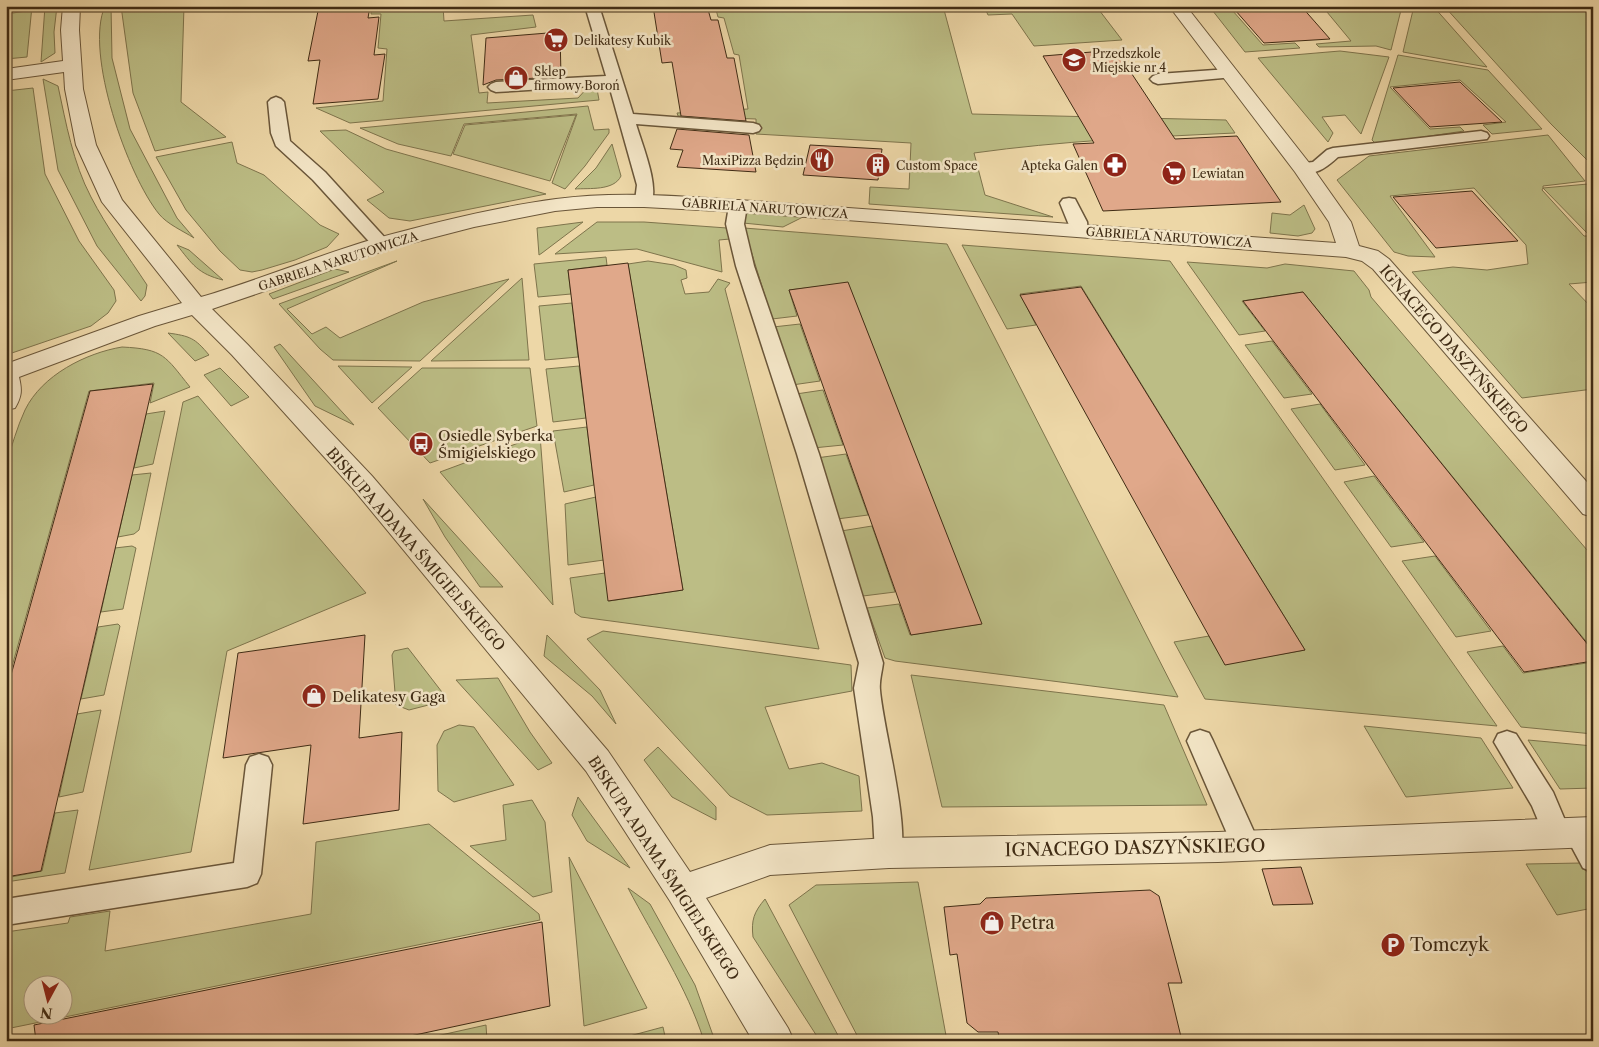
<svg xmlns="http://www.w3.org/2000/svg" width="1599" height="1047" font-family="'Libre Caslon Text',serif">
<style>
.green{fill:#bcbd85;stroke:#7e744c;fill-rule:evenodd}
.building{fill:#e0a88a;stroke:#3f2b14}
.lines{fill:none;stroke-linecap:round;stroke-linejoin:round}
.lane-casing{stroke:#6a5639;stroke-width:3}
.street-casing{stroke:#6a5639;stroke-width:2}
.lane{fill:#f3e5c6;fill-rule:evenodd}
.street{fill:#f3e5c6;fill-rule:evenodd}
.labels{text-anchor:middle;dominant-baseline:central;stroke-width:5;stroke-linejoin:round;paint-order:stroke}
.far-poi-label{font-size:12px;fill:#3f2b14;stroke:#f3e5c6;text-anchor:start}
.far-street-label{font-size:12px;fill:#3f2b14;stroke:#f3e5c6}
.street-label{font-size:15px;fill:#3f2b14;stroke:#f3e5c6}
.poi-label{font-size:15px;fill:#3f2b14;stroke:#f3e5c6;text-anchor:start}
.near-street-label{font-size:18px;fill:#3f2b14;stroke:#f3e5c6}
.near-poi-label{font-size:18px;fill:#3f2b14;stroke:#f3e5c6;text-anchor:start}
</style>
<rect width="100%" height="100%" fill="#edd7a7"/>
<filter id="stains"><feTurbulence type="fractalNoise" baseFrequency=".004" numOctaves="4"/><feColorMatrix values="0 0 0 0 .2 0 0 0 0 .09 0 0 0 0 .02 0 0 0 .5 -.17"/></filter>
<radialGradient id="worn" r=".72"><stop offset=".6" stop-color="#630" stop-opacity="0"/><stop offset="1" stop-color="#630" stop-opacity=".3"/></radialGradient>
<path class="green" d="M26,6H32L27,57L6,59V14L26,11Z
M45,6H57L54,32L55,53L41,62Z
M105,6H111L112,58L130,129L177,218L194,238C183,231 167,224 159,214C128,176 84,53 105,6Z
M121,6H184L181,102L226,137L155,151L133,93Z
M372,6H443L444,21L533,15L536,27L471,35L479,93L488,92L487,103L578,98L589,86L597,89L599,100L350,123L316,108L383,101L387,49L378,48L381,14H371Z
M715,6H943L972,114L1226,120L1235,133C1147,137 1060,141 974,153L985,195L1053,217L869,204L870,187L909,189L911,143L756,134V119L678,116L677,113L748,109L739,55L734,54L724,18L718,17Z
M984,6H1096L1122,40L1034,46L1012,14L988,15Z
M1209,6H1266L1232,10L1263,45L1295,43L1300,48L1245,52Z
M1322,6H1402L1391,50L1376,46L1319,47L1316,44L1351,41Z
M1414,6H1433L1487,67L1403,52Z
M1444,6H1593V166L1551,124Z
M1340,51L1389,57L1361,134L1345,115L1322,117L1333,133L1328,142L1258,58Z
M1398,55L1488,70L1542,129L1492,134L1483,125L1506,122L1460,80L1390,87L1430,129L1460,127L1464,131L1376,144L1372,140Z
M43,79L58,86C66,123 73,163 91,197C107,228 128,256 147,285L145,296L141,301L97,246L58,170Z
M33,88L45,174L79,241L114,290L116,301L108,313L91,326L6,355V91Z
M588,106L594,130L609,129V133L585,166L565,189L552,183L577,114L464,124L451,156L398,144L360,128Z
M576,115L550,181L453,154L465,125Z
M346,130L386,149L546,194L410,221L389,218L367,200L384,192L320,131Z
M1548,135L1585,181L1543,186V188L1588,184L1593,189V233L1588,234L1543,188L1542,190L1584,236H1593V282L1569,284L1593,309V389L1522,398L1412,272L1453,267L1487,270L1528,264L1526,245L1474,188L1390,196L1435,257L1408,256L1394,252L1337,180L1369,156Z
M232,142L237,163L264,175L320,225L339,234L327,247L295,260L262,270L252,272L240,270L220,251L186,210L156,157Z
M612,144L621,176C614,191 589,188 575,189L596,168Z
M1304,205L1315,229L1312,233L1298,236L1270,233L1272,213L1290,215Z
M745,211L807,215L783,227L743,223Z
M583,222L542,253L539,255L537,228Z
M597,222H644L727,228L730,239L719,240L722,272L637,249L555,254Z
M744,228L947,244L1178,697L895,661L885,658L867,608L899,604L910,635L981,624L848,283L789,290L797,316L772,319Z
M177,245L189,250L223,280C198,274 192,264 177,245Z
M962,245L1170,261L1497,726L1205,699L1174,642L1209,636L1225,664L1305,650L1081,286L1020,294L1036,325L1007,329Z
M606,257L607,265L568,270L571,294L538,297L534,264Z
M397,261L287,309L312,334L326,327L340,338L423,302L509,279L420,361L333,360L320,349L279,304Z
M648,261L674,265L686,270L687,278L681,280L685,294L709,292L718,279L730,283L725,289L819,649L581,617L575,613L570,578L605,573L609,601L683,590L628,264Z
M1187,262L1267,268L1285,264L1354,271L1369,290L1371,297L1593,557V650L1303,292L1242,301L1265,331L1239,335Z
M335,269L349,272L273,299L269,294Z
M522,278L529,360L431,361Z
M572,303L578,357L545,360L539,306Z
M800,324L820,381L792,385L773,327Z
M168,333C190,336 195,338 209,355L195,361Z
M1272,341L1312,394L1284,398L1245,345Z
M280,344L354,425L315,406L274,347Z
M122,347C164,349 165,356 190,387L150,403L154,383L89,391L6,688V464C12,446 17,427 25,410C42,375 86,353 122,347Z
M338,366L412,367L372,403Z
M579,366L586,418L553,422L546,369Z
M220,368L249,397L231,406L204,375Z
M422,368H530L537,426L430,463L378,408Z
M823,390L843,445L813,448L796,394Z
M198,396L366,593L227,651L191,852L89,870L183,402Z
M1320,404L1365,465L1335,470L1291,409Z
M165,411L153,464L134,468L146,414Z
M587,427L594,485L564,492L553,431Z
M540,435L553,605L440,472Z
M846,454L868,515L837,519L816,458Z
M151,473L139,530L134,534L118,537L132,475Z
M1374,476L1424,542L1391,547L1344,482Z
M596,497L604,560L568,565L565,504Z
M423,499L503,587H480L445,537Z
M872,526L895,592L863,596L841,531Z
M132,546L136,548L123,609L101,612L115,548Z
M1435,556L1491,631L1456,637L1402,561Z
M118,624L120,626L104,695L81,699L98,627Z
M603,631L851,665L852,691L765,707L789,769L822,763L859,776L862,811L767,815L730,796L587,639Z
M547,635L600,690L616,724L592,696L544,656Z
M1503,646L1523,673L1593,662V734L1521,727L1467,652Z
M408,648L445,696L444,701L409,710L396,705L392,655L394,651Z
M911,675L1164,705L1207,805L942,807Z
M498,678L530,732L552,763L538,770L456,680Z
M101,710L83,792L59,797L77,714Z
M459,725L474,727L514,785L454,802L438,791L437,745L444,731Z
M1364,726L1481,738L1513,788L1406,797Z
M1528,740L1593,746V788L1560,789Z
M658,747L716,807V820L672,797L644,760Z
M578,797L630,868L587,841L572,815Z
M532,800L545,822L552,892L533,897L470,846L506,840L503,805Z
M78,810L65,873L6,882V878L42,871L55,813Z
M429,824L539,914L540,920L6,1029V932L68,923L70,917L110,911L105,951L311,914L316,842ZM62,984V1014H32V984Z
M569,857L647,1008L584,1026Z
M1581,863L1593,881V908L1557,915L1526,864Z
M918,882L947,1041H860L789,905L816,885Z
M628,888L650,904L695,985L715,1041H704C687,987 654,938 628,888Z
M765,899L841,1041H820L753,937C751,920 754,912 765,899Z
M486,1025L487,1041H414Z
M663,1027L666,1041H611Z"/>
<path class="building" d="M319,6H370L368,18L379,17L374,55L385,54L378,99L313,104L320,60L308,61Z
M653,6H707L711,20H718L727,58H734L746,121L681,116L672,62L662,63Z
M1284,6H1301L1330,39L1264,43L1235,10Z
M560,32L561,77L496,80L483,85L486,38Z
M1116,50L1175,139L1237,136L1281,202L1103,211L1073,144L1094,143L1043,56Z
M1460,82L1502,122L1430,127L1393,88Z
M677,129L749,135L756,172L677,167L683,150L670,149Z
M810,145L882,149L878,180L803,175Z
M1472,191L1518,241L1436,248L1393,197Z
M628,263L683,590L608,601L568,270Z
M848,282L982,624L911,635L789,290Z
M1081,287L1305,650L1225,665L1020,295Z
M1303,292L1593,651V661L1524,672L1243,301Z
M153,384L41,871L6,877V693L90,391Z
M365,635L359,738L402,732L399,810L303,824L311,745L223,758L238,653Z
M1301,867L1313,904L1273,905L1262,869Z
M1150,890L1159,896L1182,983H1168L1182,1041H1000L998,1032H978L967,1023L957,954L950,955L944,907L980,904L986,898Z
M542,922L550,1006L387,1041H36L34,1025Z"/>
<g class="lines">
<defs>
<path id="lane" d="M585,6H599L633,114L753,123L759,125L761,128L759,131L753,133L636,124C641,142 661,189 650,205L644,206L638,205L635,201L637,185L609,85L496,92L491,90L488,87L491,84L496,82L606,76Z
M1229,69L1234,71L1237,74L1234,77L1158,84L1153,82L1150,79L1153,76L1158,74Z
M276,97L281,99L284,102L290,141L325,172L387,240L390,244L387,248L381,249L375,248L313,180L276,146L271,133L268,102L271,99Z
M1481,131L1487,133L1489,136L1487,139L1338,157C1325,169 1315,176 1297,172L1295,168L1297,164L1313,162L1327,150L1333,148Z
M1069,198L1075,199L1087,222L1088,231L1085,235L1079,236L1073,235L1060,203L1063,199Z
M738,201L744,202L747,206L744,224L754,266L819,454L883,663C882,672 879,681 880,690C883,728 912,833 899,862L889,866L879,862L875,853L873,817L854,688L859,663L797,454L736,266L726,224L729,206L732,202Z
M1200,730L1209,733L1213,741L1260,845L1256,854L1246,857L1236,854L1232,845L1187,741L1191,733Z
M1507,731L1516,734L1553,792L1567,825L1578,820L1588,823L1593,832V872L1583,868L1568,840L1557,845L1547,842L1532,806L1494,742L1498,734Z
M259,754L268,757L272,765L261,874L257,883L247,887L6,925V899L234,863L246,765L250,757Z"/>
<path id="street" d="M63,6H80L79,30L83,89L96,145L122,200L201,297C259,280 316,256 374,239C432,223 496,207 556,199C616,191 677,196 738,200L1336,243L1329,222L1295,172L1169,6H1186L1310,164L1351,222L1359,246L1378,251L1389,259L1593,489V517L1583,514L1373,269L1362,261L1346,257L738,212L644,207H597L555,211L474,227L389,249L212,309L248,345L372,476L608,751L690,872L770,845L889,838L1218,832L1593,817V847L1218,862L889,868L770,875L706,898L788,1028L794,1041H753L670,901L586,771L354,490L232,355L192,315L155,326L19,377C22,390 22,396 15,408L6,410V364L139,316L182,303L102,202L76,145L65,89L64,72L6,80V69L63,61L61,30Z"/>
</defs>
<use href="#lane" class="lane-casing"/>
<use href="#street" class="street-casing"/>
<use href="#lane" class="lane"/>
<use href="#street" class="street"/>
</g>
<defs>
<symbol id="supermarket-disc" viewBox="-11 -11 22 22"><circle r="9.5" fill="#8f2418" stroke="#f3e5c6"/><path d="M-6-5.5h2.5l.6 2H6L4.5 2H-2.5L-4.4-4H-6ZM-1.5 3.2a1.3 1.3 0 1 0 .1 0ZM3 3.2a1.3 1.3 0 1 0 .1 0Z" fill="#fff"/></symbol>
<symbol id="school-disc" viewBox="-11 -11 22 22"><circle r="9.5" fill="#8f2418" stroke="#f3e5c6"/><path d="M0-5L7-2L0 1L-7-2ZM-4 1L0 2.5L4 1V4Q0 6-4 4Z" fill="#fff"/></symbol>
<symbol id="shop-disc" viewBox="-11 -11 22 22"><circle r="9.5" fill="#8f2418" stroke="#f3e5c6"/><path d="M-5-2.5h2.3a2.7 3.5 0 0 1 5.4 0H5L5.5 6h-11ZM-1.5-2.5h3a1.5 2.3 0 0 0-3 0Z" fill="#fff"/></symbol>
<symbol id="restaurant-disc" viewBox="-11 -11 22 22"><circle r="9.5" fill="#8f2418" stroke="#f3e5c6"/><path d="M-5-6h1v4h1v-4h1v4h1v-4h1v5L-1.5 .5V6h-2V.5L-5-1ZM5-6V6H3V1.5H1.5Q1.5-4 5-6Z" fill="#fff"/></symbol>
<symbol id="building-disc" viewBox="-11 -11 22 22"><circle r="9.5" fill="#8f2418" stroke="#f3e5c6"/><path d="M-4-6H4V6H1V3H-1V6H-4ZM-2.5-4.3h1.7v1.8h-1.7ZM.8-4.3h1.7v1.8H.8ZM-2.5-1h1.7V.8h-1.7ZM.8-1h1.7V.8H.8Z" fill="#fff"/></symbol>
<symbol id="pharmacy-disc" viewBox="-11 -11 22 22"><circle r="9.5" fill="#8f2418" stroke="#f3e5c6"/><path d="M-2-6h4v4h4v4h-4v4h-4v-4h-4v-4h4Z" fill="#fff"/></symbol>
<symbol id="bus-disc" viewBox="-11 -11 22 22"><circle r="9.5" fill="#8f2418" stroke="#f3e5c6"/><path d="M-5-6H5V4H4V6H2V4H-2V6H-4V4H-5ZM-3.5-4V0h7V-4ZM-3.5 1.2v1.5H-2V1.2ZM2 1.2v1.5H3.5V1.2Z" fill="#fff"/></symbol>
<symbol id="parking-disc" viewBox="-11 -11 22 22"><circle r="9.5" fill="#8f2418" stroke="#f3e5c6"/><path d="M-3.5-5.5H1a3.5 3.5 0 0 1 0 7H-1V5.5H-3.5ZM-1-3.4V-.6H.8a1.4 1.4 0 0 0 0-2.8Z" fill="#fff"/></symbol>
</defs>
<g fill-rule="evenodd">
<use href="#supermarket-disc" x="542" y="26" width="28" height="28"/>
<use href="#school-disc" x="1060" y="46" width="28" height="28"/>
<use href="#shop-disc" x="502" y="64" width="28" height="28"/>
<use href="#restaurant-disc" x="808" y="146" width="28" height="28"/>
<use href="#building-disc" x="864" y="151" width="28" height="28"/>
<use href="#pharmacy-disc" x="1101" y="151" width="28" height="28"/>
<use href="#supermarket-disc" x="1160" y="159" width="28" height="28"/>
<use href="#bus-disc" x="407" y="430" width="28" height="28"/>
<use href="#shop-disc" x="300" y="682" width="28" height="28"/>
<use href="#shop-disc" x="978" y="909" width="28" height="28"/>
<use href="#parking-disc" x="1379" y="931" width="28" height="28"/>
</g>
<g class="labels">
<g class="far-poi-label">
<text x="574" y="40">Delikatesy Kubik</text>
<text x="1092" y="53">Przedszkole<tspan x="1092" dy="14">Miejskie nr 4</tspan></text>
<text x="534" y="71">Sklep<tspan x="534" dy="14">firmowy Boroń</tspan></text>
<text x="804" y="160" text-anchor="end">MaxiPizza Będzin</text>
<text x="896" y="165">Custom Space</text>
<text x="1098" y="165" text-anchor="end">Apteka Galen</text>
<text x="1192" y="173">Lewiatan</text>
</g>
<g class="far-street-label">
<text transform="translate(765 208) rotate(4)">GABRIELA NARUTOWICZA</text>
<text transform="translate(1169 237) rotate(4)">GABRIELA NARUTOWICZA</text>
<text transform="translate(338 261) rotate(-18)">GABRIELA NARUTOWICZA</text>
</g>
<g class="street-label">
<text transform="translate(1454 349) rotate(49)">IGNACEGO DASZYŃSKIEGO</text>
<text transform="translate(416 549) rotate(49)">BISKUPA ADAMA ŚMIGIELSKIEGO</text>
<text transform="translate(664 868) rotate(57)">BISKUPA ADAMA ŚMIGIELSKIEGO</text>
</g>
<g class="poi-label">
<text x="438" y="435">Osiedle Syberka<tspan x="438" dy="17">Śmigielskiego</tspan></text>
<text x="332" y="696">Delikatesy Gaga</text>
</g>
<g class="near-street-label">
<text transform="translate(1135 848) rotate(-1)">IGNACEGO DASZYŃSKIEGO</text>
</g>
<g class="near-poi-label">
<text x="1010" y="923">Petra</text>
<text x="1410" y="945">Tomczyk</text>
</g>
</g>
<rect width="1599" height="1047" fill="none" stroke="#edd7a7" stroke-width="25"/>
<rect x="8" y="8" width="1584" height="1032" fill="none" stroke="#3f2b14" stroke-width="2.5"/>
<rect x="12" y="12" width="1574" height="1022" fill="none" stroke="#3f2b14"/>
<g transform="translate(48 1000) rotate(187)"><circle r="24" fill="#f3e5c6" stroke="#ab9b7f"/>
<path d="M0-4L9 19L0 12L-9 19Z" fill="#8f2418"/>
<text y="-8" font-size="14" font-weight="bold" text-anchor="middle" fill="#3f2b14">N</text>
</g>
<rect width="100%" height="100%" filter="url(#stains)"/>
<rect width="100%" height="100%" fill="url(#worn)"/>
</svg>
